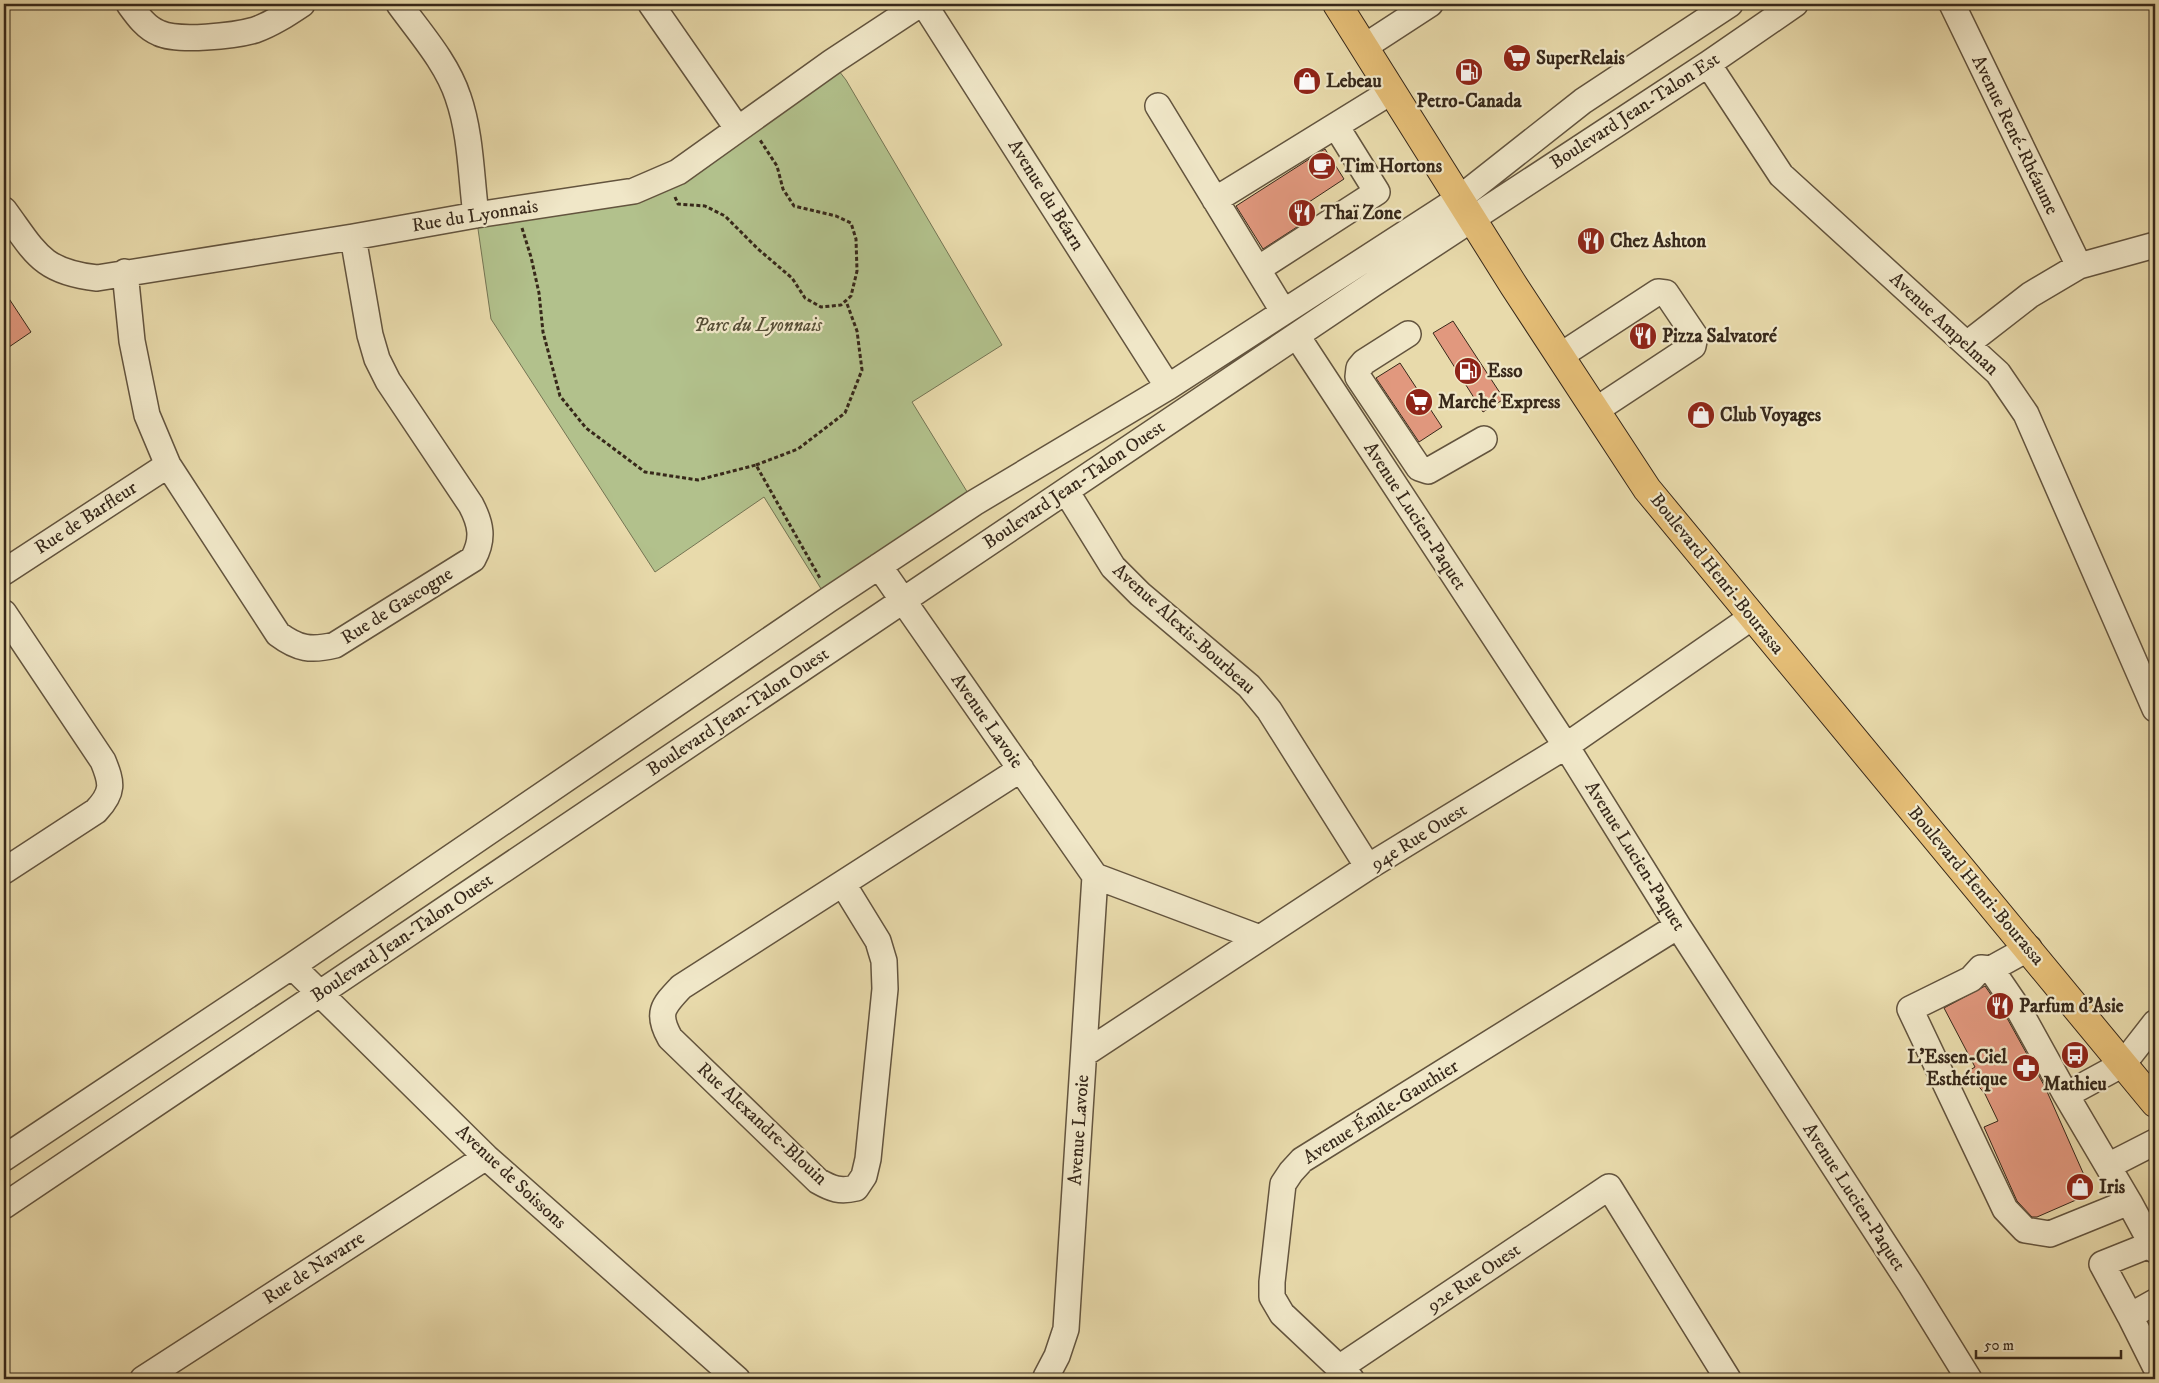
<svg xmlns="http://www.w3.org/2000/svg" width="2159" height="1383" font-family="'IM FELL DW Pica',serif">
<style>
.green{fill:#b2c18c;stroke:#747453}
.building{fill:#e1987e;stroke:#37281a}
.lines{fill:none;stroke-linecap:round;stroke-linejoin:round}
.minor-casing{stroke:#63543e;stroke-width:28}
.major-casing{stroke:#37281a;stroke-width:30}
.path{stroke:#37281a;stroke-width:3;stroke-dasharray:4 2.5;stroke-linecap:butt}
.minor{stroke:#f0e7c8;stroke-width:25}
.major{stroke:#e4bd76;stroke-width:28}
.labels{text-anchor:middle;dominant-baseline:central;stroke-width:4.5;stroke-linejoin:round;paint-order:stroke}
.poi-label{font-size:19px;font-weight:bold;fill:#37281a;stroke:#f0e7c8;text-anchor:start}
.street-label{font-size:19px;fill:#37281a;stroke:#f0e7c8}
.park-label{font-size:19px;font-style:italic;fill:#564e36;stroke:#f0e7c8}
</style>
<rect width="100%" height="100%" fill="#e8daab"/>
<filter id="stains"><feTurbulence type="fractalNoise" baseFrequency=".004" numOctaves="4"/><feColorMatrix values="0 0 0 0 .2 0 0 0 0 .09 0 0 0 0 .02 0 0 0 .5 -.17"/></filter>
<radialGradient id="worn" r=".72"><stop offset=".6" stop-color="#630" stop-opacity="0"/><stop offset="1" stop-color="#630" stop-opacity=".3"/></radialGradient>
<path class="green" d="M832,62L846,80L1002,345L912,402L974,503L828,600L764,497L655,572L491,319L476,215L634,191Z"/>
<path class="building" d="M1325,149L1344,179L1306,204L1314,216L1263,249L1236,206Z
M4,291L31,332L9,347L4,339Z
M1453,321L1504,399L1483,412L1433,333Z
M1400,363L1442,427L1419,442L1376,378Z
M1985,986L2007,1018L2045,1087L2092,1193L2037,1217H2032L2017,1201L1984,1127L1998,1121L1985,1094L1967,1072L1975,1067L1944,1008Z"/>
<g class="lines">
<defs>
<path id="minor" d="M129,4C137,15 146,28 159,33C178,42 234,36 255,30C272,24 287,14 302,4
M399,4C420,33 447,63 458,97C471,134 471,177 476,215
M651,4L737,128
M924,4L1168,387
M1952,4L2079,266
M1364,47L1430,4
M1708,64L1781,175L1998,373L2026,414L2155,709
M1158,106L1283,311
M1215,200L1392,91
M4,210C35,252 41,272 97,278L353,237L476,215L634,191L678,172L832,62L920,4
M1258,269L1377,192L1336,126
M125,272L132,341L147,415L168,465L278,634C298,649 311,651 335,645L473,559C484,539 481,524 471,505L388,381L377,359L370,335L353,237
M1408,334L1364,362L1359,368L1358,377L1419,468L1428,471L1484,439
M1297,336L1566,746L1678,926L1911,1285L1969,1379
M1967,344L2030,295L2079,266L2155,245
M1560,356L1658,292L1666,293L1695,336L1693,346L1596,410
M1066,491L1113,567L1140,594L1249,686L1269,710L1368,867
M879,566L1095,876L1066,1329L1057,1356L1046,1377L1049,1379
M4,572L168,465
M4,613L103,761C112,783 114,792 96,811L4,871
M1095,876L1260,938
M843,884L878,941L884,961L885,989L868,1159L864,1176L856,1188C840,1192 832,1189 818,1181L670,1038C656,1013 663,1006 681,987L1021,769
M2029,948L1991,969L2019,1010L2066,1095L2123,1064L2155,1023
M292,966L486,1157L737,1379
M1991,969L1981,968L1971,979L1910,1009L2005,1209L2025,1230L2050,1234L2129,1202L2066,1095
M1084,1054L1368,867L1566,746L1752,617
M4,1158L292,966L828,600L974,503L1168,387L1460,198L1583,101L1730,4
M2108,1166L2155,1142
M2129,1202L2155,1250
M4,1206L1373,284L1708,64L1795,4
M2152,1244L2102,1264L2130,1316L2155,1302
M2130,1316L2155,1366
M1339,1368L1609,1187L1728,1379
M143,1379L486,1157
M1351,1379L1282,1314L1272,1297V1282L1283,1184L1291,1172L1302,1160L1678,926"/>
<path id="major" d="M1337,4L1514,286L1647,489L2155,1103"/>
</defs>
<use href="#minor" class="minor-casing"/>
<use href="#major" class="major-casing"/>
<path class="path" d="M675,197L678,204L705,206L725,216L758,249L792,278L805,298L821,307L841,305L851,296L857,271L856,239L851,223L836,216L794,206L783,189L777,166L760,140
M522,228L531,257L539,293L543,332L560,396L586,428L645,472L698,480L756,465L821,580
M756,465L798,449L845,413L862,370L857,331L846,301"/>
<use href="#minor" class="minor"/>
<use href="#major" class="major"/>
</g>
<defs>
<symbol id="supermarket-disc" viewBox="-11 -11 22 22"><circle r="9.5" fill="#8f2418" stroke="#f0e7c8"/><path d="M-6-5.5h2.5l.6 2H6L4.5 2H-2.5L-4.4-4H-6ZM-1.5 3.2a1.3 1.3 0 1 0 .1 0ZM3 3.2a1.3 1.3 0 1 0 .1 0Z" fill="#fff"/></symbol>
<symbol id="fuel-disc" viewBox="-11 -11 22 22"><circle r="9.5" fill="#8f2418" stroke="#f0e7c8"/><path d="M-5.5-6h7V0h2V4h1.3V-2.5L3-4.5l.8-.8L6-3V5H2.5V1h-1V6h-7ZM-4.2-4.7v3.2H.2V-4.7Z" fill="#fff"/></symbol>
<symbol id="shop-disc" viewBox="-11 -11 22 22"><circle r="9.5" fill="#8f2418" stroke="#f0e7c8"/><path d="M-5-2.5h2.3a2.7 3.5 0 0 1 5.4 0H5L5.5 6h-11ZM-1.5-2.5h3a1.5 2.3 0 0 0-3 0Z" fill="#fff"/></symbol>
<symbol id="cafe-disc" viewBox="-11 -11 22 22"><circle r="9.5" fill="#8f2418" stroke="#f0e7c8"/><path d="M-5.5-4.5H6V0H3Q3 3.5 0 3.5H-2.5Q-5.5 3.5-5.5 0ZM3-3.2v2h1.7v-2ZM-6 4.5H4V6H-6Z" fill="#fff"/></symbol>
<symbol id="restaurant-disc" viewBox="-11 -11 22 22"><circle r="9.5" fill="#8f2418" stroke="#f0e7c8"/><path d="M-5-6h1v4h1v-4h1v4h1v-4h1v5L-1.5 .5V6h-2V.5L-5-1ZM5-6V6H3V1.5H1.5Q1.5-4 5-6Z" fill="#fff"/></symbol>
<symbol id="bus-disc" viewBox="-11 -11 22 22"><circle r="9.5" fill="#8f2418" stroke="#f0e7c8"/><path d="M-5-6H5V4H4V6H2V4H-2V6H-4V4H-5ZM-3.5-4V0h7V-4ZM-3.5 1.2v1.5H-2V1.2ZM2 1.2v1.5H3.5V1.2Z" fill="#fff"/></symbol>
<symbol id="pharmacy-disc" viewBox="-11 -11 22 22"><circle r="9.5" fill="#8f2418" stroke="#f0e7c8"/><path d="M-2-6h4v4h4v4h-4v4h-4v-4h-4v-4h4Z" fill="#fff"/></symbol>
</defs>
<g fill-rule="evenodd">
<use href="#supermarket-disc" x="1501" y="42" width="32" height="32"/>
<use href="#fuel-disc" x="1453" y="56" width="32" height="32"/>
<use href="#shop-disc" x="1291" y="65" width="32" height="32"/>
<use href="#cafe-disc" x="1306" y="150" width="32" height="32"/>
<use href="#restaurant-disc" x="1286" y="197" width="32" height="32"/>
<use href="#restaurant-disc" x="1575" y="225" width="32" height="32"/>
<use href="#restaurant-disc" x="1627" y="320" width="32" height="32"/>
<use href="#fuel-disc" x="1452" y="355" width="32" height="32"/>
<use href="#supermarket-disc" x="1403" y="386" width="32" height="32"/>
<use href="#shop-disc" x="1685" y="399" width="32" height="32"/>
<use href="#restaurant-disc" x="1984" y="990" width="32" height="32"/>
<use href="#bus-disc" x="2059" y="1039" width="32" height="32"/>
<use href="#pharmacy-disc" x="2010" y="1052" width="32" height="32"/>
<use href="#shop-disc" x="2064" y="1171" width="32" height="32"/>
</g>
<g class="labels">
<g class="poi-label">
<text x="1536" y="58">SuperRelais</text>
<text x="1326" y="81">Lebeau</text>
<text x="1469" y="101" text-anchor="middle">Petro-Canada</text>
<text x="1341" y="166">Tim Hortons</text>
<text x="1321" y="213">Thaï Zone</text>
<text x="1610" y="241">Chez Ashton</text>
<text x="1662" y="336">Pizza Salvatoré</text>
<text x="1487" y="371">Esso</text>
<text x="1438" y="402">Marché Express</text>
<text x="1720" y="415">Club Voyages</text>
<text x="2019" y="1006">Parfum d'Asie</text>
<text x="2007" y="1057" text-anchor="end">L'Essen-Ciel<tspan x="2007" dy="22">Esthétique</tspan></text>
<text x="2075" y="1084" text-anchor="middle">Mathieu</text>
<text x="2099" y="1187">Iris</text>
</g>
<g class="street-label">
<text transform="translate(1635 111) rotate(-33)">Boulevard Jean-Talon Est</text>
<text transform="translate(2015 135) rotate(64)">Avenue René-Rhéaume</text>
<text transform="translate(1046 195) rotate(58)">Avenue du Béarn</text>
<text transform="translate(475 216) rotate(-9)">Rue du Lyonnais</text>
<text transform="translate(1944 324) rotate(43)">Avenue Ampelman</text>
<text transform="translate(1074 485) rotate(-34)">Boulevard Jean-Talon Ouest</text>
<text transform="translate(1415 516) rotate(57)">Avenue Lucien-Paquet</text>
<text transform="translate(86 518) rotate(-33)">Rue de Barfleur</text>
<text transform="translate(1717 574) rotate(51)">Boulevard Henri-Bourassa</text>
<text transform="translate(397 606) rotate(-32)">Rue de Gascogne</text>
<text transform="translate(1184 629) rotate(42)">Avenue Alexis-Bourbeau</text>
<text transform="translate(738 712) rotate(-34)">Boulevard Jean-Talon Ouest</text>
<text transform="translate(987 721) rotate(55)">Avenue Lavoie</text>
<text transform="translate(1419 837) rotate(-32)">94e Rue Ouest</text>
<text transform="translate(1635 856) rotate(58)">Avenue Lucien-Paquet</text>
<text transform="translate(1976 886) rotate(50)">Boulevard Henri-Bourassa</text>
<text transform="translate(402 938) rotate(-34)">Boulevard Jean-Talon Ouest</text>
<text transform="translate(1381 1112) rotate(-32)">Avenue Émile-Gauthier</text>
<text transform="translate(762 1124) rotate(43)">Rue Alexandre-Blouin</text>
<text transform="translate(1079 1130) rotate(-86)">Avenue Lavoie</text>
<text transform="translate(511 1177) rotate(43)">Avenue de Soissons</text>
<text transform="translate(1854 1197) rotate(57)">Avenue Lucien-Paquet</text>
<text transform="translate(314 1268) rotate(-33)">Rue de Navarre</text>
<text transform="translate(1474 1278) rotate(-34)">92e Rue Ouest</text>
</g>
<g class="park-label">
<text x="758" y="325">Parc du Lyonnais</text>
</g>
</g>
<rect width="2159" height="1383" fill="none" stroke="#e8daab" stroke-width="20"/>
<rect x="5" y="5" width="2149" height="1373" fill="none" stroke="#37281a" stroke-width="2.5"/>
<rect x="10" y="10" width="2139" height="1363" fill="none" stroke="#37281a"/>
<path d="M1976 1350v8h145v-8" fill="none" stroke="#37281a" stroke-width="2.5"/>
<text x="1984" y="1350" font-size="15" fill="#37281a" stroke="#f0e7c8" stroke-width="4" paint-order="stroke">50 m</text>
<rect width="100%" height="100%" filter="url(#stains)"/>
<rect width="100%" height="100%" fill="url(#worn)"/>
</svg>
